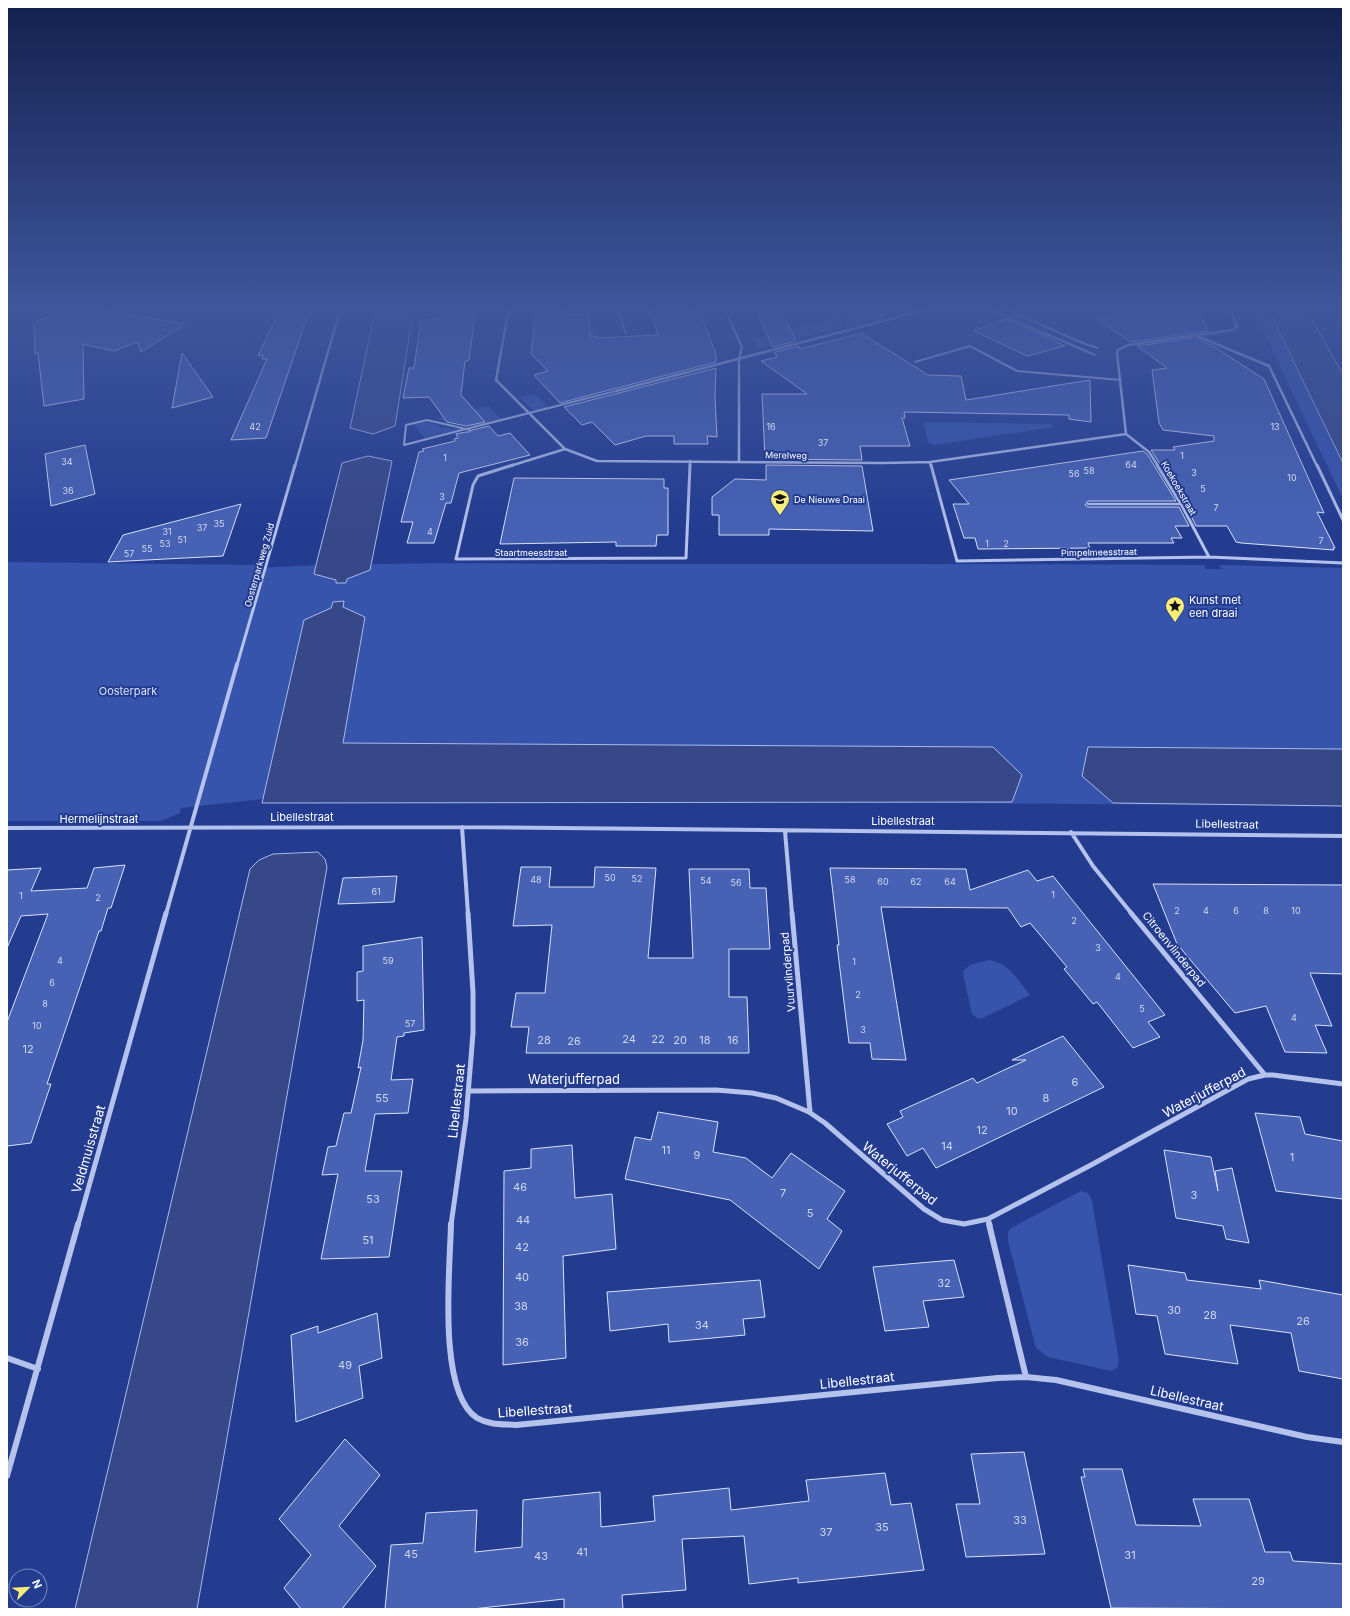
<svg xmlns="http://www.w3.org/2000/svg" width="1350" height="1616" font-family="Inter,sans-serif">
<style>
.green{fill:#3754ad}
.water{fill:#374888;stroke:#a8baed}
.building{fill:#4762b5;stroke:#d9e1f9}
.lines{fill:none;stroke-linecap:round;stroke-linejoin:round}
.service-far1{stroke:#b4c2ec;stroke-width:2}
.service{stroke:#b4c2ec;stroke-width:2.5}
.pedestrian{stroke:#b4c2ec;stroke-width:2}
.minor-far4{stroke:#b4c2ec;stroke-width:2.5}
.minor-far3{stroke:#b4c2ec;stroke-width:3}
.minor-far2{stroke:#b4c2ec;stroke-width:4}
.minor-far1{stroke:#b4c2ec;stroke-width:5}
.minor{stroke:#b4c2ec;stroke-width:6}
.labels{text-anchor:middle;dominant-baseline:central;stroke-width:4;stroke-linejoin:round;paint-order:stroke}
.number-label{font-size:9px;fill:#d1d8ec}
.far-street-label{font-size:9px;fill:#fff;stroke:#233c90}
.far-poi-label{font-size:9px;fill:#fff;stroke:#233c90;text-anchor:start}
.poi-label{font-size:11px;fill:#fff;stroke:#233c90;text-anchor:start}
.park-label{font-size:11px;fill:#d9e1f9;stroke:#233c90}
.street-label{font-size:11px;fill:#fff;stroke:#233c90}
.near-number-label{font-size:11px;fill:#d1d8ec}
.near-street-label{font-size:13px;fill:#fff;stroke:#233c90}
</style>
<rect width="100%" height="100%" fill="#233c90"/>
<path class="green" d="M1252,307H1267L1343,463V499Z
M871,309L877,313V318L845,327V316Z
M840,317V321L836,322V324L841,325V328L758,349L754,339Z
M535,394L549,408L535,412L520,398Z
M488,406L502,420L476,427L435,419Z
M424,422L440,425L439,427C447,428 457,428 465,430L426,440L414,424Z
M925,422L1051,424L1054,427L933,445L928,441L923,423Z
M7,562L257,565L256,568C386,561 517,564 647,564C833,564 1018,564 1204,565L1206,569H1222L1219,565L1343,568V806L272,798L181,808L180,813L161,821H7Z
M989,960C1009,963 1018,980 1030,995L981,1019L977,1018L972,1014L963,974L964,970L970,965Z
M1081,1191L1088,1193L1092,1201L1119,1361L1117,1368L1111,1371L1048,1357L1036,1348L1008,1241V1232L1011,1228Z"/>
<path class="water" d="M376,307H414L395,426L373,434L350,428Z
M1267,307H1305L1343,374V463Z
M368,456L392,461L370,570L347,579L346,583H336V580L314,574L316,565L342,463Z
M344,601L343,607L365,617L343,743L993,747L1022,775L1012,802L262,803L304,620L331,608L333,602Z
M1088,747L1343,749V806L1113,803L1082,776Z
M318,852L325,859L327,867L197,1609H75L250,869L259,860L273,854Z"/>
<path class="building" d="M56,307H82L186,324L141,352L137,342L114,351L83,344L84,399L44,406L38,353L35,354L34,323L59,311Z
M443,307H476L469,360L465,361L461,395L485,422L466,426L447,422L429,397L403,398L409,368H414L421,320L441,319Z
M536,307H568L567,314H590V336H596V338L658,335L649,307H687L689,312H700L716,354V362L560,403L534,375L548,371L531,354Z
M1105,307H1198L1208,331L1130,342L1097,319L1118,316Z
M280,309H310L266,438L231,440L267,359H262L263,355L258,356Z
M782,312L796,341L773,347L757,313Z
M1006,319L1043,335L1065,346L1027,356L974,331Z
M861,333L928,375L961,376L966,400L1090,380L1091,422L1069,419V415L904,412L905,418H902L910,446H860L862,460L765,459L762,394H807L761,361L777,357L775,352L799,346L800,349Z
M1195,338L1213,346L1264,379L1324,513L1317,512L1335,548H1333L1334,550L1241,543L1236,542L1227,526H1196L1184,502L1151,450H1175L1173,447L1214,441V436L1163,430L1159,423L1152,370L1167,368L1137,346Z
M182,353L213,397L172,408Z
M716,368L715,397L717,437L707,436L708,444H674V436H646L615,445L592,422L582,425L564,407Z
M489,426L498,436L510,433L530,455L459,473L451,503H446L434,543H407L413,522H401L419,452L424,451L422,449L455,441L454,439L458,438L456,434L466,432H470L472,430Z
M85,445L95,494L51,506L45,454Z
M1143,451L1147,454L1176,501H1088L1085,505L1088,507H1179L1189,526H1175L1182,538H1171L1174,543H1088L1090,548L978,549L975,538H964L953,504H969L949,480Z
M766,465L862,466L873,531L769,529V535H719V515H712V497L735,479L766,480Z
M514,478L664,479V488H668V535H657L656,546H616V542L500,544Z
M241,504L223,556L108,562L123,535Z
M125,865L111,908H108L101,931H99L64,1034L47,1084H51L31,1143L7,1146V1022L48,914L21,916L7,948V870L41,868L31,891L87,888L94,868Z
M521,867H551L549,887H594L595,867L656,868L648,958H693L689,869H749L750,888H766L770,949H729V997H747L749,1053H526L529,1027H511L516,993H545L552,925L513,926Z
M830,868L966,869L970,890L1028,870L1037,881L1053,876L1165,1015L1148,1022L1160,1037L1133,1048L1097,1002L1093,1004L1064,969L1067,967L1030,923L1021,927L1008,908L881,907L906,1060L872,1059L870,1043H849L837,945H839Z
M397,876L394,902L338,904L343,878Z
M1153,884L1343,885V974L1310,973L1332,1026L1315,1025L1327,1053L1285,1052L1266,1006L1235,1013L1177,944Z
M422,937L424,1030L404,1033V1036L397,1037L391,1080L413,1079L408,1113L375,1114L365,1171H402L389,1257L321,1259L338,1174L322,1175L328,1147L336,1146L344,1113H351L361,1067L358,1068L363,1040L364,1000L357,1001V972L363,971V946Z
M1063,1036L1104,1087L936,1168L923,1148L907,1156L887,1124L903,1117L900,1111L973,1078L977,1083L1004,1070L1026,1060H1012Z
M658,1112L718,1122L713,1152L746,1158L772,1178L791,1153L845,1191L827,1219L842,1231L819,1269L730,1200L625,1179L635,1137L651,1140Z
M1255,1113L1300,1117L1305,1134L1343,1141V1199L1276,1191Z
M572,1145L575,1198L612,1194L616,1249L563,1256L566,1358L503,1365L504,1171L531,1168V1149Z
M1164,1150L1211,1157L1218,1191L1215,1171L1232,1168L1249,1243L1226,1239L1223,1226L1176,1218Z
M954,1260L964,1297L923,1301L929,1327L885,1331L873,1267Z
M1128,1265L1185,1273L1187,1280L1261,1289L1259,1280L1343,1295V1379L1299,1371L1291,1333L1230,1325L1238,1364L1165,1354L1157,1316L1136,1314Z
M760,1280L765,1317L743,1319L745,1335L669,1342L668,1324L610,1331L607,1292Z
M377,1313L382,1358L359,1366L363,1398L296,1422L291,1335L318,1326V1333Z
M345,1439L380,1475L339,1526L376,1566L342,1609H301L284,1588L311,1555L279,1519Z
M1024,1452L1045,1554L966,1557L956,1504H980L971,1454Z
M1083,1469H1122L1136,1525L1201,1526L1193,1499H1249L1265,1552H1290L1293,1561L1343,1564V1609L1111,1608L1081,1477H1085Z
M885,1473L891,1505L911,1503L924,1570L798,1583V1578L749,1584L744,1536L682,1539L686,1590L622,1595L623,1609H564V1599L472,1609H385L391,1545L423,1543L426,1513L477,1510L475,1552L522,1547L523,1500L600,1492L601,1527L655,1521L653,1496L729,1488L731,1510L809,1501L806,1480Z"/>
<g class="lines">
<path class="service-far1" d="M618,307L625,332
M915,362L970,346L1017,371L1121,380"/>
<path class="service" d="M1088,504H1181"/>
<path class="pedestrian" d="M984,307L1095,355
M1000,307L1085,344L1098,348
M427,420L466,429L404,445L406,425Z
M466,429L470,430
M466,429L616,391"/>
<path class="minor-far4" d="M509,307L496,380L565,449L597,461L883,463L930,462L1126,434L1117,353L1118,350L1128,345L1232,330L1237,326L1229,307
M724,307L742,347L739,359V461
M879,307L883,321
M1197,336L1269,366L1317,466
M616,391L936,307
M1126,434L1149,452L1158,466
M930,462L931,466
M295,466L341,307
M510,466L565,449
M690,466V461"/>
<path class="minor-far3" d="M513,465L478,476L473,485L456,559L686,558L690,465
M931,465L957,561L1209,557L1343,563
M1157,465L1181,504L1209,557
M1317,465L1343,520
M237,665L295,465"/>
<path class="minor-far2" d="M462,827L468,914
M7,828L462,827L1343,836
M785,831L792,914
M1071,832L1093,866L1132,914
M166,914L237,664"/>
<path class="minor-far1" d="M792,913L810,1112
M1131,913L1265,1075
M469,1091L716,1090L752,1093L776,1098L809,1112L825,1123L924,1209L942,1220L964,1224L988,1219L1091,1165L1248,1079L1265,1075H1273L1343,1084
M988,1219L990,1225
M78,1225L166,913
M451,1225L466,1119L473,1033V992L468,913"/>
<path class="minor" d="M451,1224C450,1269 437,1392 477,1418C489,1425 503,1424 516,1425L998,1378L1026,1377L1056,1380L1307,1437L1343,1442
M989,1224L1026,1377
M7,1358L38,1369
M7,1476L78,1224"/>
</g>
<linearGradient id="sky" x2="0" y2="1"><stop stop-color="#13214f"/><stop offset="0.58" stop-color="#3f569c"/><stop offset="1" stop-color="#3f569c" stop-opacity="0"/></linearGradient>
<rect width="1350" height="533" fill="url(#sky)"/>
<defs>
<symbol id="school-pin" viewBox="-11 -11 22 30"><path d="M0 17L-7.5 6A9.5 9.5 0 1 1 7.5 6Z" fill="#f7ed77" stroke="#233c90"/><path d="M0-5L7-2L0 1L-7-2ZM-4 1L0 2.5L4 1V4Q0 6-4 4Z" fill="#111"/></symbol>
<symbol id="sight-pin" viewBox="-11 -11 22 30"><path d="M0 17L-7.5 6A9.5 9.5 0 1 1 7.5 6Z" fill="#f7ed77" stroke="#233c90"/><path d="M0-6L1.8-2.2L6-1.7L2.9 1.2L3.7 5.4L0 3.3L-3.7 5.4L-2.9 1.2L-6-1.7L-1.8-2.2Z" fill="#111"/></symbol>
</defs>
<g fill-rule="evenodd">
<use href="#school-pin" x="769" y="488" width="22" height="30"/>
<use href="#sight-pin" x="1164" y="595" width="22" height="30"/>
</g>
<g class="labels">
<g class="number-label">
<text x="255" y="426">42</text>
<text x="771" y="426">16</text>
<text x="1275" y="426">13</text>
<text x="823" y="442">37</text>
<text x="1182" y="455">1</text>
<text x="445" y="457">1</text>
<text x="67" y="461">34</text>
<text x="1131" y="464">64</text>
<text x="1089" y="470">58</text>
<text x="1194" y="472">3</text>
<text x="1074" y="473">56</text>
<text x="1292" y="477">10</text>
<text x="1203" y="488">5</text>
<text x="68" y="490">36</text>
<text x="442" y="496">3</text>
<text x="1216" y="507">7</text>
<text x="219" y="523">35</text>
<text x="202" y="527">37</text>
<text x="167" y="531">31</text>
<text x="430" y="531">4</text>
<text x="182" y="539">51</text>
<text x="1321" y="540">7</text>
<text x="165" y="543">53</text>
<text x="987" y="543">1</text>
<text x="1006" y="543">2</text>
<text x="147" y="548">55</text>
<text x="129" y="553">57</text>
<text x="610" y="877">50</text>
<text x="637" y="878">52</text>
<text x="536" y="879">48</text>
<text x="850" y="879">58</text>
<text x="706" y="880">54</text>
<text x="883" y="881">60</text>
<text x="916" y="881">62</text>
<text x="950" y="881">64</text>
<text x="736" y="882">56</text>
<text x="376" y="891">61</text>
<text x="1053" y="894">1</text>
<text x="21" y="895">1</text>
<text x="98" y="897">2</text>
<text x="1177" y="910">2</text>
<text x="1206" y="910">4</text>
<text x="1236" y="910">6</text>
<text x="1266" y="910">8</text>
<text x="1296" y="910">10</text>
<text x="1074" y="920">2</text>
<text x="1098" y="947">3</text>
<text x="60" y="960">4</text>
<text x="388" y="960">59</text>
<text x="854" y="961">1</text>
<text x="1118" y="976">4</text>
<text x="52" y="982">6</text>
<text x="858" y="994">2</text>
<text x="45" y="1003">8</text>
<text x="1142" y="1008">5</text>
<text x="1294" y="1017">4</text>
<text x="410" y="1023">57</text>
<text x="37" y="1025">10</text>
<text x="863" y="1029">3</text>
</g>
<g class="far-street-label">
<text transform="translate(786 455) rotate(1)">Merelweg</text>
<text transform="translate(1179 488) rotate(60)">Koekoekstraat</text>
<text x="531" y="552">Staartmeesstraat</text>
<text transform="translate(1099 552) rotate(-1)">Pimpelmeesstraat</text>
<text transform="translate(259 565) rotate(-74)">Oosterparkweg Zuid</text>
</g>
<g class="far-poi-label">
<text x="794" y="499">De Nieuwe Draai</text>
</g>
<g class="poi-label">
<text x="1189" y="600">Kunst met<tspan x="1189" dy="13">een draai</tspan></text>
</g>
<g class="park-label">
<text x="128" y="691">Oosterpark</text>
</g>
<g class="street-label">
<text x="302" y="817">Libellestraat</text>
<text x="99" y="819">Hermelijnstraat</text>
<text x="903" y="821">Libellestraat</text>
<text transform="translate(1227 824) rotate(1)">Libellestraat</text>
<text transform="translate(1174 949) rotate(51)">Citroenvlinderpad</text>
<text transform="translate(788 972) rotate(-95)">Vuurvlinderpad</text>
</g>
<g class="near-number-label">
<text x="629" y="1039">24</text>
<text x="658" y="1039">22</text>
<text x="544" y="1040">28</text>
<text x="680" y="1040">20</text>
<text x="705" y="1040">18</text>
<text x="733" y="1040">16</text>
<text x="574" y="1041">26</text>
<text x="28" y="1049">12</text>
<text x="1075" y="1082">6</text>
<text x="382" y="1098">55</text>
<text x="1046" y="1098">8</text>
<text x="1012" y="1111">10</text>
<text x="982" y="1130">12</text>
<text x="947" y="1146">14</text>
<text x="666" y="1150">11</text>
<text x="697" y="1155">9</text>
<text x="1292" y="1157">1</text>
<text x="520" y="1187">46</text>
<text x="783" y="1193">7</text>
<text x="1194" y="1195">3</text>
<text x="373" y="1199">53</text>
<text x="810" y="1213">5</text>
<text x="523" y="1220">44</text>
<text x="368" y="1240">51</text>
<text x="522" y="1247">42</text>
<text x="522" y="1277">40</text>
<text x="944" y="1283">32</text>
<text x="521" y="1306">38</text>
<text x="1174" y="1310">30</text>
<text x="1210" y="1315">28</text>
<text x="1303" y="1321">26</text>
<text x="702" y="1325">34</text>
<text x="522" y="1342">36</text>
<text x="345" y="1365">49</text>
<text x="1020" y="1520">33</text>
<text x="882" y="1527">35</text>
<text x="826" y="1532">37</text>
<text x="582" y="1552">41</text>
<text x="411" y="1554">45</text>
<text x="1130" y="1555">31</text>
<text x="541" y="1556">43</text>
<text x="1258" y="1581">29</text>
</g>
<g class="near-street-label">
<text x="574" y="1079">Waterjufferpad</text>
<text transform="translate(1204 1092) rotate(-28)">Waterjufferpad</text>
<text transform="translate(456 1101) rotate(-84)">Libellestraat</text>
<text transform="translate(88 1149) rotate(-74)">Veldmuisstraat</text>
<text transform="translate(900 1173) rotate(39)">Waterjufferpad</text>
<text transform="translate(857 1380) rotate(-6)">Libellestraat</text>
<text transform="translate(1187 1398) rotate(13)">Libellestraat</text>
<text transform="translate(535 1410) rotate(-4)">Libellestraat</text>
</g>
</g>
<rect width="1350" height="1616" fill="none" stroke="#ffffff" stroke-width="16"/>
<g transform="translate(28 1588) rotate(66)"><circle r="19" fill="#233c90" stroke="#7b8abc"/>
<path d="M0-3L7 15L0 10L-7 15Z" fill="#f7ed77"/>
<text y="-6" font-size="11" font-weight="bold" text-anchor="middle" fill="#ffffff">N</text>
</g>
</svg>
